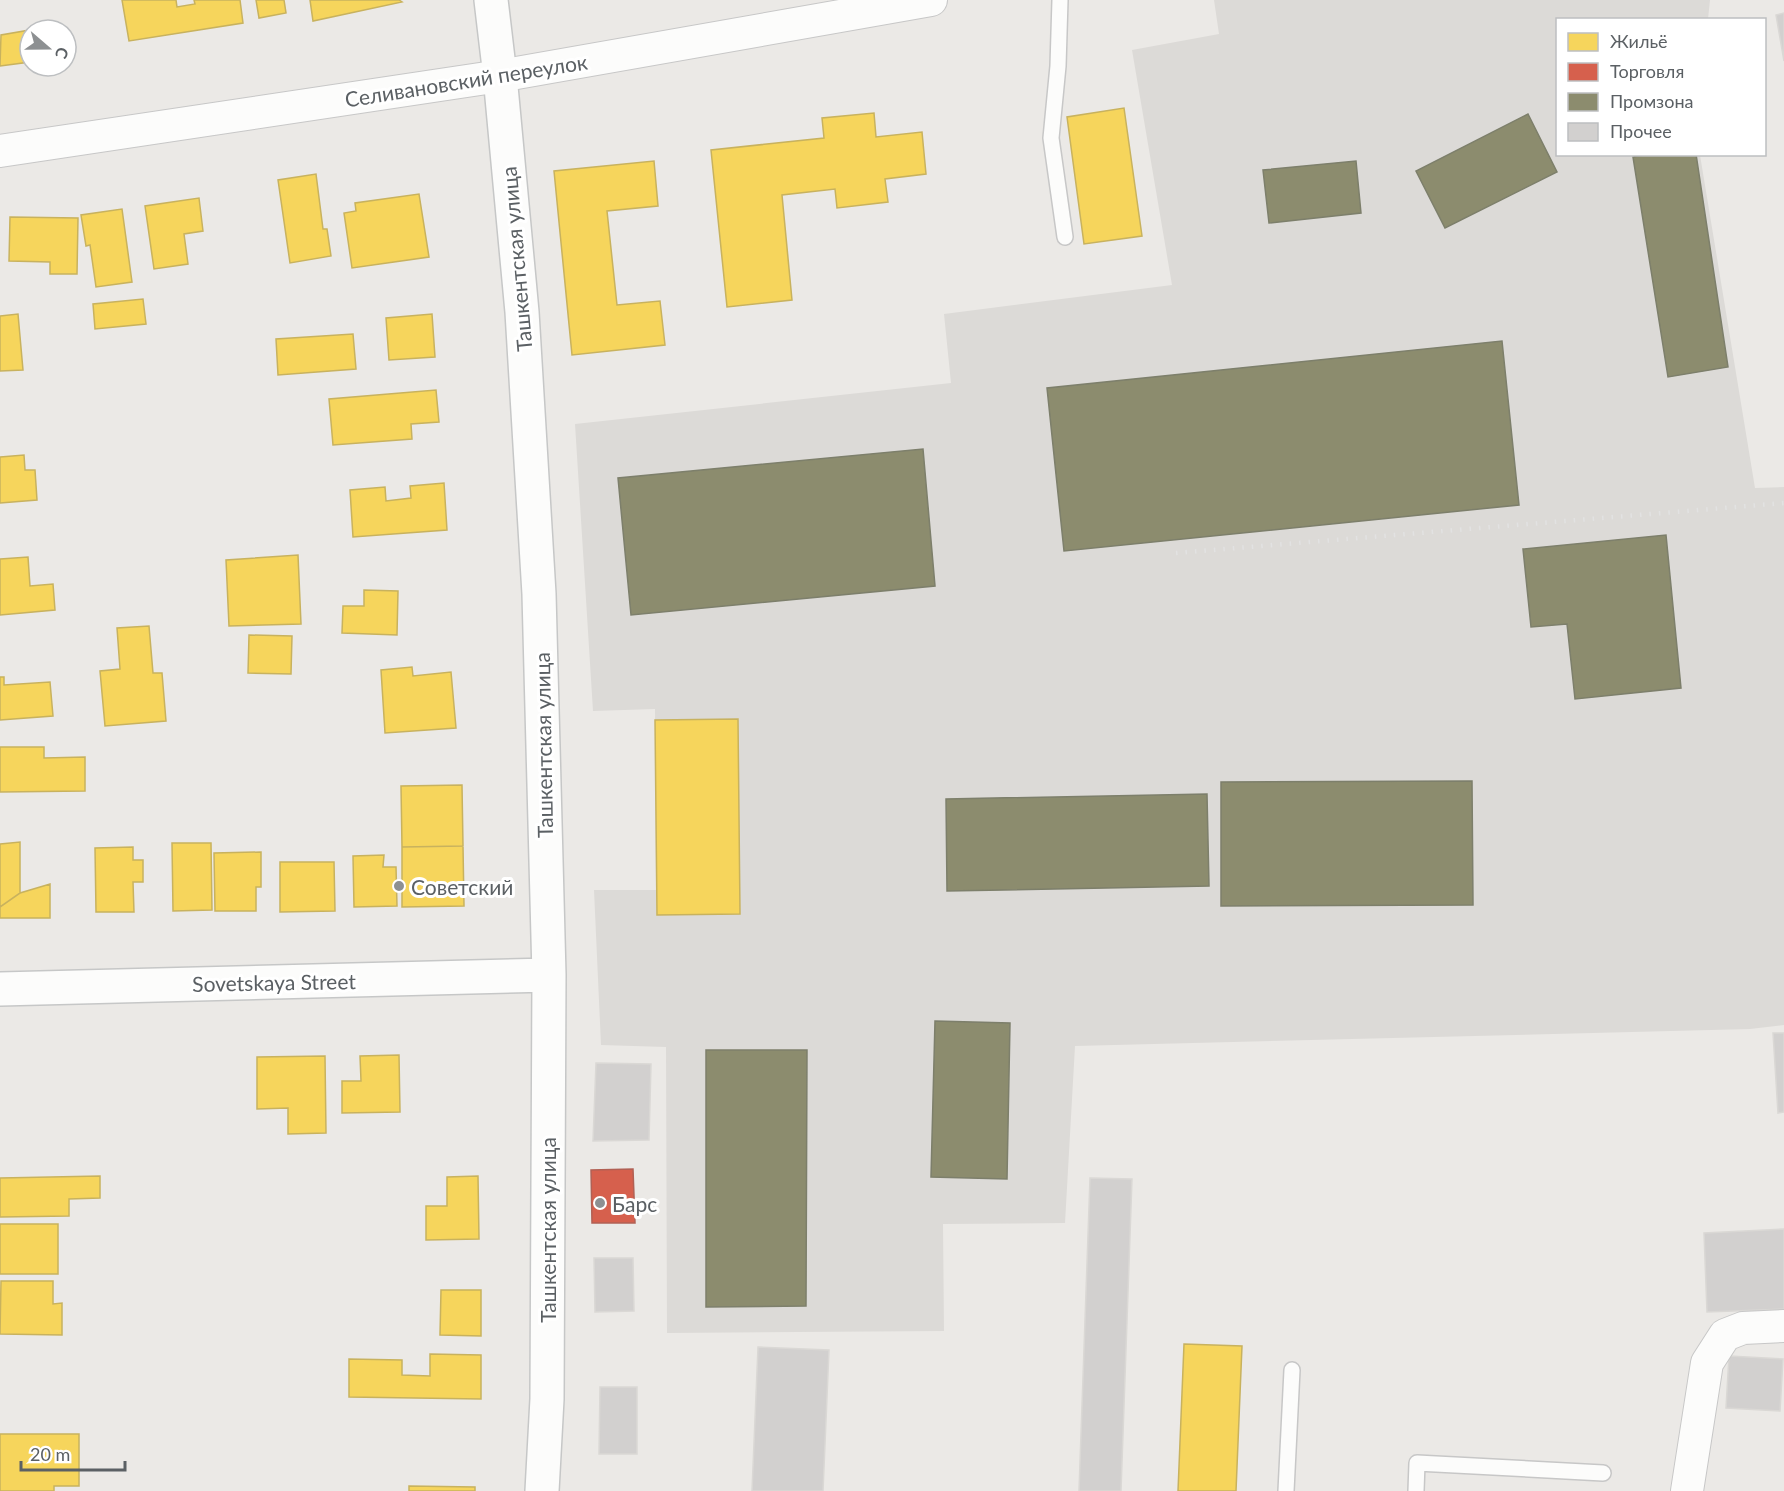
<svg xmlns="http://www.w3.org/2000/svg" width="1784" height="1491" font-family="Lato,sans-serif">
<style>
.industrial{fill:#dcdad7}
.homes{fill:#f6d55c;stroke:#c8b25e;stroke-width:1.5}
.shops{fill:#d6604d;stroke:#b16054;stroke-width:1.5}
.industry{fill:#8c8c6e;stroke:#7d7f6b;stroke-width:1.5}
.building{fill:#d2d0cf;stroke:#dad8d5;stroke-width:1.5}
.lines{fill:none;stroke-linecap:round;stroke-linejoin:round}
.lane-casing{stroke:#c7c7c7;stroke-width:18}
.street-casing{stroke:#c7c7c7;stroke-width:34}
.secondary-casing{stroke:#c6c7c7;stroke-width:36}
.lane{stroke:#fcfcfb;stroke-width:15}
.street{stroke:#fcfcfb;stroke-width:32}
.secondary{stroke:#fcfcfb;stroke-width:33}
.rail{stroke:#e2e2e2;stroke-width:4.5;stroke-dasharray:1.5 8;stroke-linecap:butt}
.poi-dot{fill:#8d9092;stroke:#fff;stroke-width:2}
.labels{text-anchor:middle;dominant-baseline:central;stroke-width:6;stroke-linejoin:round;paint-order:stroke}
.street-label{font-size:21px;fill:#5b6064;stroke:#fff}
.poi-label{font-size:21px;fill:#5b6064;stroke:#fff;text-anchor:start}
</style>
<rect width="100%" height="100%" fill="#ebe9e6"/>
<path class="industrial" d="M1214,0H1710L1708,19L1558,20V154L1700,155L1755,488L1784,487V1025L1750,1029L1075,1046L1065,1223L943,1224L944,1331L667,1333L666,1047L601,1045L594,890H656L655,709L593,711L575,424L951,383L944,314L1172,285L1132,50L1219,34Z"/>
<path class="homes" d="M122,0H176L177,7L195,4L194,0H240L243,23L129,41Z
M256,0H284L286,13L259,18Z
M310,0H399L402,2L313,21Z
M57,26V30H33Z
M30,30V62L0,66L1,35Z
M1124,108L1142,236L1084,244L1067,117Z
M874,113L876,137L922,132L926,174L885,179L888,202L837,208L835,189L782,195L792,300L727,307L711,150L824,138L822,118Z
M654,161L658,206L607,211L617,305L660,301L665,345L572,355L554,171Z
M316,174L323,229H327L331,256L290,263L278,180Z
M419,194L429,257L352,268L344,213L356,211L355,203Z
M199,198L203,231L184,234L188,264L154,269L145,206Z
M122,209L132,282L96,287L90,245L86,246L81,215Z
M10,217L78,218L77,274H50V262L9,261Z
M143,299L146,324L95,329L93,304Z
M18,314L23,370L0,371V316Z
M432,314L435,357L389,360L386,318Z
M353,334L356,369L278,375L276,339Z
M436,390L439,422L411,424L412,439L333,445L329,399Z
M24,455L25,470H35L37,500L0,503V457Z
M444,483L447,530L353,537L350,490L385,487L386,501L411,498L410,486Z
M298,555L301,624L229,626L226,560Z
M28,557L30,586L53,584L55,610L0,615V559Z
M364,590L398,591L397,635L342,633L343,606H364Z
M149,626L153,673H162L166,721L105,726L100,671L120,669L117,628Z
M249,635L292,636L291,674L248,673Z
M412,667L413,676L451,672L456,728L385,733L381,670Z
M0,677H4V685L50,682L53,716L0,720Z
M738,719L740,914L657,915L655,720Z
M0,747H44V758L85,757V791L0,792Z
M462,785L463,846L402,847L401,786Z
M20,842V893L0,907V844Z
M172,843H211L212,910L173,911Z
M463,846L464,906L402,907V847Z
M133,847V860H143V882H133L134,912H96L95,848Z
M261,852V887H256V911H215L214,853Z
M384,855L383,867H396L397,906L354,907L353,856Z
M280,862H334L335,911L280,912Z
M50,884V918H0V907L20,893Z
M399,1055L400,1112L342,1113V1081H361L360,1056Z
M325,1056L326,1133L288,1134V1108L257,1109V1057Z
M100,1176V1198L69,1199V1216L0,1217V1178Z
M478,1176L479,1239L426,1240V1206H447V1177Z
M0,1224H58V1274H0Z
M1,1281H53V1304L62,1303V1335L0,1334Z
M441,1290H481V1336L440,1335Z
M1184,1344L1242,1346L1236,1491H1178Z
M430,1354L481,1355V1399L349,1397V1359L402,1360V1375L430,1376Z
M0,1434H79V1486H54V1491H0Z
M409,1486L475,1487V1491H409Z"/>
<path class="shops" d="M633,1169L635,1223H592L591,1170Z"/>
<path class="industry" d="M1528,114L1557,172L1445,228L1416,171Z
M1648,154H1696L1728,367L1668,377L1633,157Z
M1356,161L1361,213L1269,223L1263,170Z
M1502,341L1519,505L1064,551L1047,388Z
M923,449L935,586L631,615L618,478Z
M1666,535L1681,688L1575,699L1567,624L1531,627L1523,549Z
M1472,781L1473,905L1221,906V782Z
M1207,794L1209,886L947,891L946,799Z
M935,1021L1010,1023L1007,1179L931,1177Z
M706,1050H807L806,1306L706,1307Z"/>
<path class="building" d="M1784,13V61L1776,15Z
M1773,1033H1784V1112L1778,1113Z
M596,1063L651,1064L649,1140L593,1141Z
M1090,1178L1132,1179L1121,1491H1079Z
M1784,1229V1309L1707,1312L1704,1233Z
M594,1258H633L634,1311L595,1312Z
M758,1347L829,1350L823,1491H752Z
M1729,1356L1783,1359L1780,1411L1726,1408Z
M600,1387H637V1454H599Z"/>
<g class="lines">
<defs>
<path id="lane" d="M1060,0L1058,66L1051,138L1065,237
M1286,1491L1292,1370
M1416,1491L1417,1463L1603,1473"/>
<path id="street" d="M0,151L500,76L931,0
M1687,1491L1707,1363L1725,1335L1743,1328L1784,1326"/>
<path id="secondary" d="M491,0L500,76L522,312L539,594L549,975L547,1399L542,1491
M0,989L549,975"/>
</defs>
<use href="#lane" class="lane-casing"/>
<use href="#street" class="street-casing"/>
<use href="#secondary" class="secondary-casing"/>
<use href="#lane" class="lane"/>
<use href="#street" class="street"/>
<use href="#secondary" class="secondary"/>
<path class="rail" d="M1176,553L1784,503"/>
</g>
<g class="poi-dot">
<circle cx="399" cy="886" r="6"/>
<circle cx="600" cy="1203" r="6"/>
</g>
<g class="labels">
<g class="street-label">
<text transform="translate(466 80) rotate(-9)">Селивановский переулок</text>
<text transform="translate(516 259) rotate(-95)">Ташкентская улица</text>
<text transform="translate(543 745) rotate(-91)">Ташкентская улица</text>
<text transform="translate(274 982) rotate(-1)">Sovetskaya Street</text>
<text transform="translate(547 1230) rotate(-90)">Ташкентская улица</text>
</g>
<g class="poi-label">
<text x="411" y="886">Советский</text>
<text x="612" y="1203">Барс</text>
</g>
</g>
<rect x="1556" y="18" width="210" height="138" fill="#ffffff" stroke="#bdbfc1" stroke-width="1.5"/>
<rect x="1568" y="33" width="30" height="18" fill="#f6d55c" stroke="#bdbfc1" stroke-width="1.5"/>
<text x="1610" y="48" font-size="18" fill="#5b6064">Жильё</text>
<rect x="1568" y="63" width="30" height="18" fill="#d6604d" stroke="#bdbfc1" stroke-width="1.5"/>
<text x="1610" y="78" font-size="18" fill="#5b6064">Торговля</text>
<rect x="1568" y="93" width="30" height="18" fill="#8c8c6e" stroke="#bdbfc1" stroke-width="1.5"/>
<text x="1610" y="108" font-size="18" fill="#5b6064">Промзона</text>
<rect x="1568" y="123" width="30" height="18" fill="#d2d0cf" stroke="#bdbfc1" stroke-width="1.5"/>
<text x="1610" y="138" font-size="18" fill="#5b6064">Прочее</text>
<g transform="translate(48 48) rotate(110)"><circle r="28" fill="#ffffff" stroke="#bdbfc1" stroke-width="1.5"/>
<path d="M0-4.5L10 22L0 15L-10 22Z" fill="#8d9092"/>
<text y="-9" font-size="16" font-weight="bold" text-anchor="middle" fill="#5b6064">С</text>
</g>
<path d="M21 1461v9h104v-9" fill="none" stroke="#5b6064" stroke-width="3"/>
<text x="30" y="1461" font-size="18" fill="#5b6064" stroke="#ffffff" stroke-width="4.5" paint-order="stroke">20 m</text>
</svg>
